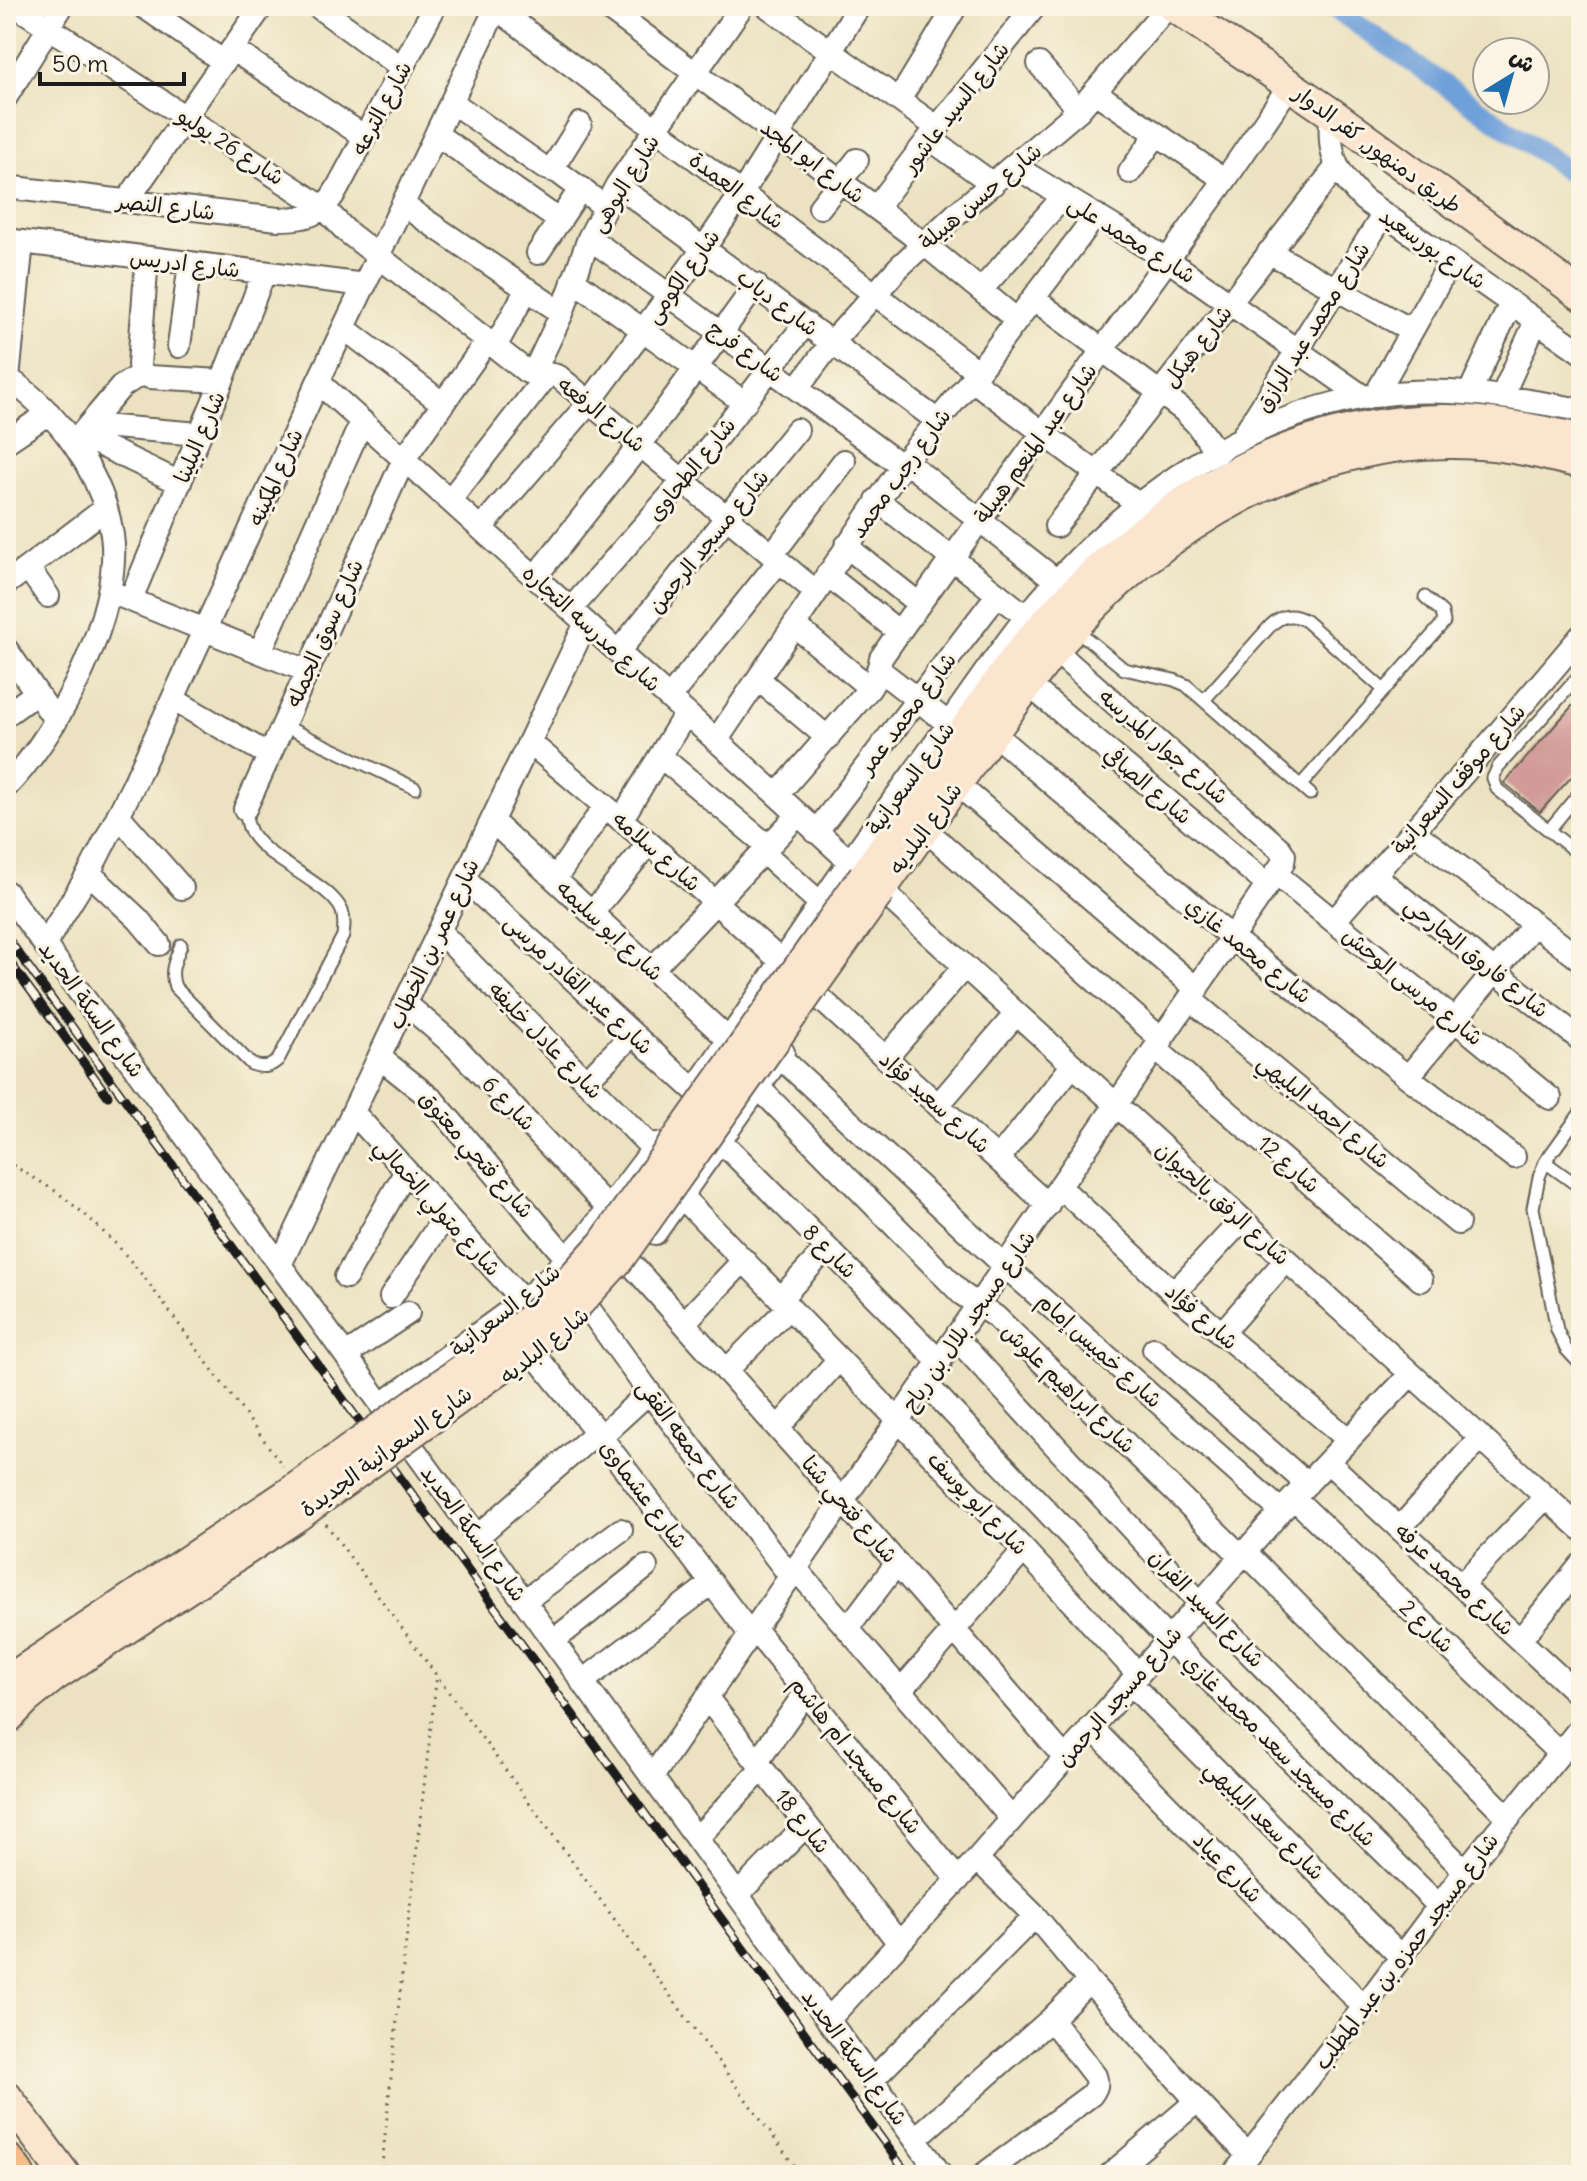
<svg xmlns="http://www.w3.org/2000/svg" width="1587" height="2181" font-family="Delius,'Playpen Sans Arabic',sans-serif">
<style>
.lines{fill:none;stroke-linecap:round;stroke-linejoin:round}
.canal{stroke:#70a0da;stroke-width:20}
.building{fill:#d29b97}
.lane-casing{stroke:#656156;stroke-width:15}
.street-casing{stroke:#656156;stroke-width:26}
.secondary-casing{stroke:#656156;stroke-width:34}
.highway-casing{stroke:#656156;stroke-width:44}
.path{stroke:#656156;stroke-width:3;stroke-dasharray:2 6;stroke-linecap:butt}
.lane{stroke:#fff;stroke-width:11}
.street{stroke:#fff;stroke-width:22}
.secondary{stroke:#fce5cf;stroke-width:30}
.highway{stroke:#f7bd88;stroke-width:40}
.rail-casing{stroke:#1c1c1c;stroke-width:9}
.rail{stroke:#fcf5e5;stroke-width:6;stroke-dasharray:18;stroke-linecap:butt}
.secondary-bridge-casing{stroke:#656156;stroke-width:34;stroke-linecap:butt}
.secondary-bridge{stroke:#fce5cf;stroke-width:30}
.labels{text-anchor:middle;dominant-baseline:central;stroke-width:6;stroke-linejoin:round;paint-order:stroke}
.street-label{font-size:22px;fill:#1c1c1c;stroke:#fcf5e5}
</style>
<rect width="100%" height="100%" fill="#fcf5e5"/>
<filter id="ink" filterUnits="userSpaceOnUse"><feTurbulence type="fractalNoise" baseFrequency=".0125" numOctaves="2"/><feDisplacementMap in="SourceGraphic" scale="16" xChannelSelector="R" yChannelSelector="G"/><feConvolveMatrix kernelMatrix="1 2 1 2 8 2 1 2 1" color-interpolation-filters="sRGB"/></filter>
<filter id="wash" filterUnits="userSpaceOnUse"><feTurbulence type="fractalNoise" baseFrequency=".006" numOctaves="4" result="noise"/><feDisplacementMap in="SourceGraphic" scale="32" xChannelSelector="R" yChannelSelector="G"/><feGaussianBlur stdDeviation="1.8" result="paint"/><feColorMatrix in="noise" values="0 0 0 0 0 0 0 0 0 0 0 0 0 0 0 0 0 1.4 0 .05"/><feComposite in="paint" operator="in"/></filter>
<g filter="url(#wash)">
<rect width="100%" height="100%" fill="#ece2c1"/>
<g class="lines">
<path class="canal" d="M1331,6L1581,180"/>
</g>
<g id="blocks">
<path class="building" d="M1581,696V766L1540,812L1504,783Z
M1581,824V847L1569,838Z"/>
</g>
</g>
<g filter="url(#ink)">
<use href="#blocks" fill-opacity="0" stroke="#656156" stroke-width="2"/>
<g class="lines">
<defs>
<path id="lane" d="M1074,628L1124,669L1174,680L1186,685L1310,794
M1581,674L1498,767L1493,778L1497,789L1581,856
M1204,700L1271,625C1282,615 1292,613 1306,621L1384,690
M282,725L415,788
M1301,785L1444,622L1442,612L1425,597
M1549,830L1581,791
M181,945C175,961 169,971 175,987L251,1064C263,1068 269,1068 278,1060L343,936C344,927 345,920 342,911C331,885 274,863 255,838C248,830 246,819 245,809
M1581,1112L1545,1162L1539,1177L1533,1208L1557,1330L1566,1349L1581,1365
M1545,1162L1581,1188"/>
<path id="street" d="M16,6L324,208L346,231L526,371C537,377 548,371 559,377L816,592
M143,6L224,62
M317,6L402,68
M605,6L923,243L1017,320
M767,6L938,128
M496,8L978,372
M232,49L365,137
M1039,64L1079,110
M1096,93L1225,180
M6,97L62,6
M899,100L956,6
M452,102L543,167L558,172L605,207
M1331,113C1329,156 1333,169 1364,200L1581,352
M436,134L560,221
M929,138L993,184
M1014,166L1168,260L1365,398
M552,169L580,124
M1130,172L1157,134
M617,185L938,421
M6,187L278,219C308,219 322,215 337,189L435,6
M127,201L262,6
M403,205L562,313
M820,207L857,160
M876,208L929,138L1035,6
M589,238L669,295L902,466
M6,240L365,285
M1269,252L1411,330
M538,253L581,188
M147,258L139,365L142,373L149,377L222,381
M573,280L745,403
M981,290L1064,196
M1034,299L1183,410L1196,423L1217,453
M344,328L442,403
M179,346L190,263
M495,347L527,289
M533,374L562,313L589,238L617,185L742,6
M6,377C57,411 103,473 112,535C123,611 58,734 6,787
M8,378L22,242
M971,379L1138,504
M318,382L777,795L1581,1529
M797,389L832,342L899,267L955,215L1079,110L1168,6
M1470,392L1511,303
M1375,396L1451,261
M1502,396L1536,321
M89,425L200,434
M82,433L121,387L142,373
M80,435L180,483
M1241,439L1384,214
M6,442L49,413
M905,461L1058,582
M450,500L548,374
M877,500L1027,617
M1056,526L1337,166
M481,528L589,403L704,248L742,193L859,6
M846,546L919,604
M772,555L844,461
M28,568L48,596
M827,575L899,632
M535,577L640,445L756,285
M6,584L106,508
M118,595L307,671
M131,599L222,381L264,273
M571,609L683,481L806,323
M794,625L870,688
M6,649L56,721
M260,652L362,421
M618,652L797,430
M878,669L949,724
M758,679L828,738
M1028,684L1268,885
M669,698L779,561
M174,700L269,755
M6,715L36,693
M993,733L1232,938L1408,1077L1514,1157
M716,741L905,461L978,372L1096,215
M529,742L649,843L782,962
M660,756L769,847
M957,784L1197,989
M777,795L870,688L877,676L881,658L899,632L1225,180L1290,85
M245,809L404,459L487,341
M118,815L182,888
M621,820L686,713
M492,821L729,1040
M925,829L1162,1040
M1413,831L1581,960
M816,832L998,594
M764,853L821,904
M89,873L138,919L159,944
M1276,874L1550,1098
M1374,875L1581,1040
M464,879L694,1090
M555,879L605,806
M6,892L280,1265L941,2175
M592,913L649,843
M1334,921L1478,757L1581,636
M439,931L653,1149
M45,944L89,873L133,786L318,382L497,6
M652,969L798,815
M821,999L1048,1205
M1190,999L1458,1223
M405,1003L456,1047L608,1208
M1156,1049L1421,1280
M379,1057L433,1100L568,1260
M780,1057L1006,1267L1281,1511
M886,1058L963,968
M1408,1077L1534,924
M586,1081L633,1034
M697,1086C749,1012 798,935 850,861C875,825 902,789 928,753C961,708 992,660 1027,616C1114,508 1237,416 1377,395C1446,385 1513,398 1581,410
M759,1088L962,1294L996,1317L1241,1556
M938,1105L1015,1015
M353,1112L523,1301
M721,1141L940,1362
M998,1159L1072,1066
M1061,1188L1174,1293L1349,1440
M682,1197L1024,1550L1138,1674
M655,1233L783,1052
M631,1264L843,1501L1065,1758
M280,1265L586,623
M346,1277L406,1171
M1174,1293L1242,1220
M391,1297L446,1215
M781,1298L827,1248
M589,1309L649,1392L791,1577
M684,1323L744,1260
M1221,1334L1286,1260
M956,1338L1200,1603L1465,1871
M1154,1349L1307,1484
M346,1355L408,1313
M535,1355L597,1432L751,1635
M726,1371L789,1307
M925,1383L1168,1639L1439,1906
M381,1405L523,1301L546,1281L589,1234L657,1144
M778,1428L839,1359
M600,1437L649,1392
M1328,1462L1581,1697
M1294,1498L1560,1754
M1400,1528L1481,1437
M477,1537L597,1432
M1245,1552L1509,1818
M796,1569L1012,1819
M1461,1585L1546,1497
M524,1601L621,1530
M848,1628L897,1563
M754,1629L958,1880
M1520,1640L1581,1565
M553,1641L646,1567
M582,1682L712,1583
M1130,1683L1401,1957
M901,1690L1024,1550
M707,1698L899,1943
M1091,1727L1364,2007
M757,1762L806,1692
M652,1777L1283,863L1284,855L1280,849L1043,640
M697,1838L762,1769
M977,1859L1035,1916L1089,1981L1197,2101L1248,2155
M738,1894L806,1825
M828,2020L977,1859L1281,1511L1411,1374
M872,2080L1035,1916
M915,2139L1051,2019L1089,1981
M983,2175L1091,2095C1096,2088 1098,2084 1095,2076L1051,2019
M1110,2175L1197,2101
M1233,2175L1364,2007L1465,1871L1581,1727"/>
<path id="secondary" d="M1173,6L1331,113L1581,295
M864,876C895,831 926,786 957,741C979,709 1000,677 1024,647C1131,520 1272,421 1443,420C1490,420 1535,430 1581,439
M880,891C914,843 948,796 982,748C1006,715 1029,682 1054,650C1158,525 1313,432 1480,444C1514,446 1548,455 1581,463
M6,2096L65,2175"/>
<path id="highway" d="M6,2164L14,2175"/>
</defs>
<use href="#lane" class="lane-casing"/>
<use href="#street" class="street-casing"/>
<use href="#secondary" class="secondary-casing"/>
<use href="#highway" class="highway-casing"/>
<path class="path" d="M6,1161L57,1192L88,1217L118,1246L144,1277L283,1466
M326,1524L801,2175
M381,2175L398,2010L437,1674"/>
<use href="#lane" class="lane"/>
<use href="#street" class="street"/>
<use href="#secondary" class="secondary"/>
<use href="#highway" class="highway"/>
<defs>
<path id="rail" d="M6,936L908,2175
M6,957L108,1096"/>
</defs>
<use href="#rail" class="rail-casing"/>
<use href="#rail" class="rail"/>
<defs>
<path id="secondary-bridge" d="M6,1682L285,1496L515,1332L553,1299L603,1244L864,876
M6,1720L26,1699L53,1677L297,1516L535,1343L570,1312L618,1260L880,891"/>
</defs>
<use href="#secondary-bridge" class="secondary-bridge-casing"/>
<use href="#secondary-bridge" class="secondary-bridge"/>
</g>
</g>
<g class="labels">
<g class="street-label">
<text transform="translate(955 107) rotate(-52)">شارع السيد عاشور</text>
<text transform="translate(381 108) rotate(-62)">شارع الترعه</text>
<text transform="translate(231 146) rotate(33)">شارع 26 يوليو</text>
<text transform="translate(1378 149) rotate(36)">طريق دمنهور, كفر الدوار</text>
<text transform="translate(813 161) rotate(37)">شارع ابو المجد</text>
<text transform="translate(624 183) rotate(-58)">شارع البوهى</text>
<text transform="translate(737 190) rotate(37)">شارع العمدة</text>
<text transform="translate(980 196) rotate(-40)">شارع حسن هبيلة</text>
<text transform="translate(166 206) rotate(7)">شارع النصر</text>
<text transform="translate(1132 239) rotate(32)">شارع محمد على</text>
<text transform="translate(1433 248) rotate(35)">شارع بورسعيد</text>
<text transform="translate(185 263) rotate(7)">شارع ادريس</text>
<text transform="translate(682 276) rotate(-54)">شارع الكومى</text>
<text transform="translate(778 302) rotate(37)">شارع دياب</text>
<text transform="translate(1312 327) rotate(-58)">شارع محمد عبد الرازق</text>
<text transform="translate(1197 346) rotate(-52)">شارع هيكل</text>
<text transform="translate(746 351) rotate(37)">شارع فرج</text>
<text transform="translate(602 414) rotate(39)">شارع الرفعه</text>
<text transform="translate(199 437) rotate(-67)">شارع البلينا</text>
<text transform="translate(1035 443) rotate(-54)">شارع عبد المنعم هبيلة</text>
<text transform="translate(691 469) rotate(-51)">شارع الطحاوى</text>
<text transform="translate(900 473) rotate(-54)">شارع رجب محمد</text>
<text transform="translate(275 477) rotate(-66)">شارع المكينه</text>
<text transform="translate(708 541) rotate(-51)">شارع مسجد الرحمن</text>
<text transform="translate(592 628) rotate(42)">شارع مدرسه التجاره</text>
<text transform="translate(324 633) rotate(-66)">شارع سوق الجمله</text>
<text transform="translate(907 713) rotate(-53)">شارع محمد عمر</text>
<text transform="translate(1164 746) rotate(41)">شارع جوار المدرسه</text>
<text transform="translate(910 778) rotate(-54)">شارع السعرانية</text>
<text transform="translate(1458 779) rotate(-49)">شارع موقف السعرانية</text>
<text transform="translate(1148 785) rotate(40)">شارع الصافي</text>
<text transform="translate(925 828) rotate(-54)">شارع البلديه</text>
<text transform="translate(657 851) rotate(41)">شارع سلامه</text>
<text transform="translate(610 930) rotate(43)">شارع ابو سليمه</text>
<text transform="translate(433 944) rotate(-65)">شارع عمر بن الخطاب</text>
<text transform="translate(1249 950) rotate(39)">شارع محمد غازي</text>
<text transform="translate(1477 957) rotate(39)">شارع فاروق الجارحي</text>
<text transform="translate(579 984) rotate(43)">شارع عبد القادر مرسى</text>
<text transform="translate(1413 986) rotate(39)">شارع مرسى الوحش</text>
<text transform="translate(92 1009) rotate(54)">شارع السكة الحديد</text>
<text transform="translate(546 1040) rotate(46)">شارع عادل خليفه</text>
<text transform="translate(935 1102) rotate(42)">شارع سعيد فؤاد</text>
<text transform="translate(509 1103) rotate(46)">شارع 6</text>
<text transform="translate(1324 1111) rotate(40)">شارع احمد البليهي</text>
<text transform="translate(477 1154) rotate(49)">شارع فتحي معتوق</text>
<text transform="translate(1289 1164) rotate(41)">شارع 12</text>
<text transform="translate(1223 1203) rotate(42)">شارع الرفق بالحيوان</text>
<text transform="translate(438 1207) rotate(48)">شارع متولي الخمالي</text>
<text transform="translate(830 1251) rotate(45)">شارع 8</text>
<text transform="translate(505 1310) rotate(-39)">شارع السعرانية</text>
<text transform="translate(1202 1316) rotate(41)">شارع فؤاد</text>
<text transform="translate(968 1321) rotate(-55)">شارع مسجد بلال بن رباح</text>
<text transform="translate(544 1345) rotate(-39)">شارع البلديه</text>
<text transform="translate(1100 1350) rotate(42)">شارع خميس إمام</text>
<text transform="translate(1069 1388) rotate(44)">شارع ابراهيم علوش</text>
<text transform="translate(689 1444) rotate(53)">شارع جمعه الفقى</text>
<text transform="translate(386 1451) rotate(-36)">شارع السعرانية الجديدة</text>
<text transform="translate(644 1494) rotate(53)">شارع عشماوى</text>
<text transform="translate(978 1503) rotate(46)">شارع ابو يوسف</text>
<text transform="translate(850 1509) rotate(49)">شارع فتحي شتا</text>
<text transform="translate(474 1533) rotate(54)">شارع السكة الحديد</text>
<text transform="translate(1455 1579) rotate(43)">شارع محمد عرفه</text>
<text transform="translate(1207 1608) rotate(46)">شارع السيد الفران</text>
<text transform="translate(1427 1626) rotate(44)">شارع 2</text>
<text transform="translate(1119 1696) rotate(-49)">شارع مسجد الرحمن</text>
<text transform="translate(1280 1750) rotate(45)">شارع مسجد سعد محمد غازي</text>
<text transform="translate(856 1755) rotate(51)">شارع مسجد ام هاشم</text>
<text transform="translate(1265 1820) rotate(45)">شارع سعد البليهي</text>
<text transform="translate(803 1821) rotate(52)">شارع 18</text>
<text transform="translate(1228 1867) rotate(46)">شارع عياد</text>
<text transform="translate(1406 1951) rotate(-53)">شارع مسجد حمزه بن عبد المطلب</text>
<text transform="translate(855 2057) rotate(54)">شارع السكة الحديد</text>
</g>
</g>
<rect width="1587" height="2181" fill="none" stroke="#fcf5e5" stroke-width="32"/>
<g transform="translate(1511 76) rotate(37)"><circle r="38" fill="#fcf5e5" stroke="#a29e95" stroke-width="2"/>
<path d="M0-6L14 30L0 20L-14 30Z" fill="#1f6fb2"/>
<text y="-12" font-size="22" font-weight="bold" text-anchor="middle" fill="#1c1c1c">ش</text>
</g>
<path d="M40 72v12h144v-12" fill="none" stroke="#1c1c1c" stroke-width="4"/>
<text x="52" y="72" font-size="24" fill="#1c1c1c" stroke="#fcf5e5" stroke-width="6" paint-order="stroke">50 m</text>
</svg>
